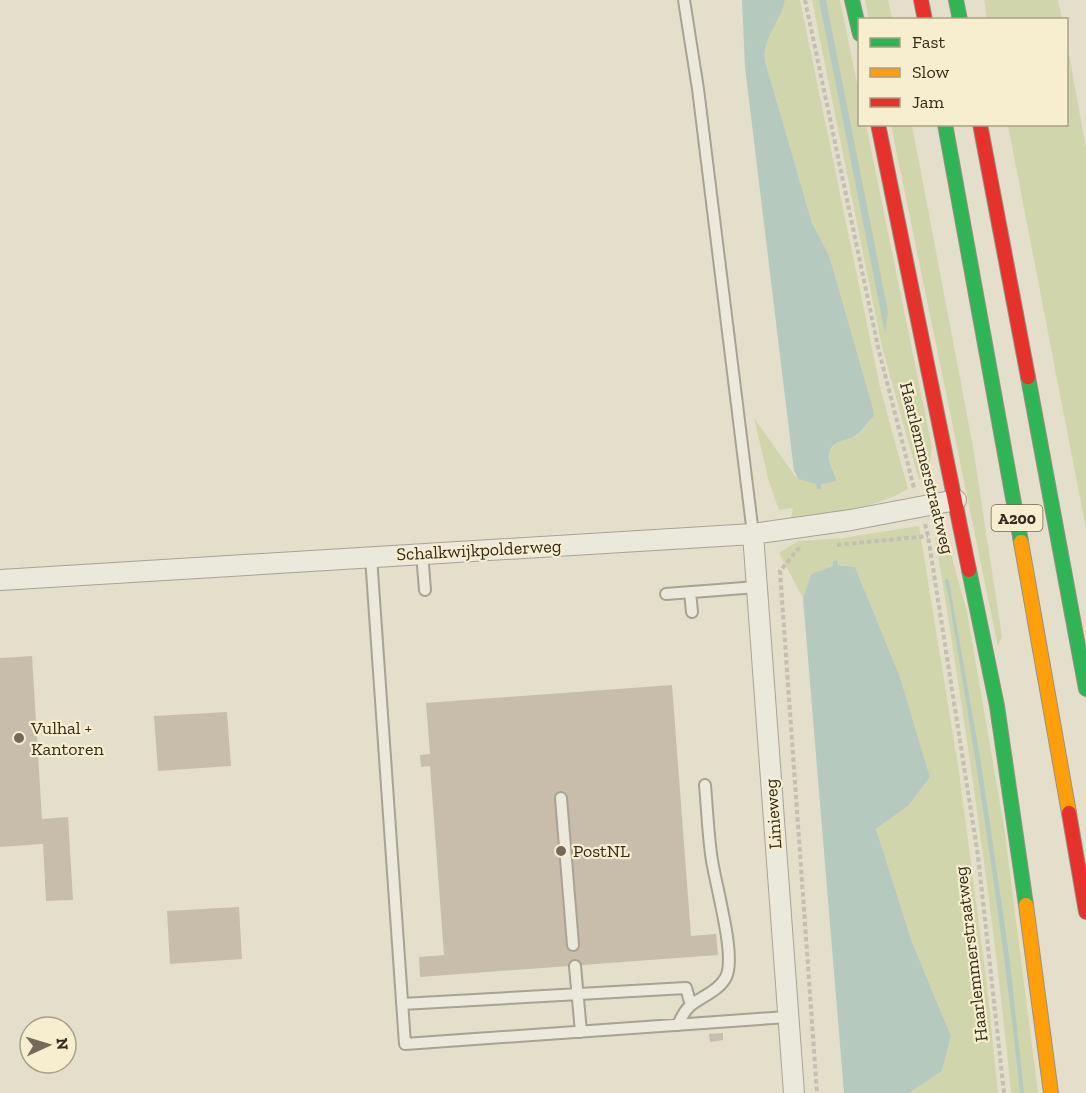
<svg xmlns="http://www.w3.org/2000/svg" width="1086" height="1093" font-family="'Zilla Slab',serif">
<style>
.green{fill:#d1d5ac}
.water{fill:#b6c9bf}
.building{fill:#c8bdab}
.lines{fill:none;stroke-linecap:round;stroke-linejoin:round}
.lane-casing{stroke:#a8a294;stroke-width:14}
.street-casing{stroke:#a8a294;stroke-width:22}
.fast-casing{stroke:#989283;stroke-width:16}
.slow-casing{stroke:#989283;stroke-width:16}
.jam-casing{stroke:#989283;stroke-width:16}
.path{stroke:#c3bfb3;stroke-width:4;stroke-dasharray:4.5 3;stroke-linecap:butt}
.lane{stroke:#ebe8dc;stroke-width:10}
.street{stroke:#ebe8dc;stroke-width:20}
.fast{stroke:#30b455;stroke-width:14}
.slow{stroke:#ff9f0a;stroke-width:14}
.jam{stroke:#e5322d;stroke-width:14}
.poi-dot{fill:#736a59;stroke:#f6eece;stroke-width:2}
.labels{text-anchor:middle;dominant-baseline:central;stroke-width:4.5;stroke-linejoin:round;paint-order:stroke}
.shield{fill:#f6eece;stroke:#706651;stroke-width:1.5}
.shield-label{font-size:16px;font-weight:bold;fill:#362b1c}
.street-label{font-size:18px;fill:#362b1c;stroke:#f6eece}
.poi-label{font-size:18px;fill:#362b1c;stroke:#f6eece;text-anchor:start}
</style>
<rect width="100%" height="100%" fill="#e4dfca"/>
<path class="green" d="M785,0H800L880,387L908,489C875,509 830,513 791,517L793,508L779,510L769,482L754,418L795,476L817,484V489H820L821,484L836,475L829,463V452L837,442L857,436L874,416L829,255L812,223L765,61C762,38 781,22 785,0Z
M812,0H840L859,93L860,124L866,125L932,447C930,460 930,472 919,480L882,347Z
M865,0H888L892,19H869Z
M984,0H1058L1062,19H987Z
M1067,43L1086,149V529L1008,125L1066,124Z
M891,125H912L973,447L1002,637L998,647Z
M919,526L959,772L987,985L998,1093H909L942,1071L951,1036L912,942L876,829L908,806L930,777L900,677L855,567L838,565L837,560L834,561L833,566L811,574L803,598L779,553L798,541L843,538Z
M935,536L950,551L967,612L1004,827L1038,1093H1011C993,907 965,721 935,536Z"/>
<path class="water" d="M742,0H785C781,22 762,38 765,61L812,223L829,255L873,409L874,416C868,422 864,428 858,434C849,442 832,438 829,454C827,465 836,471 836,481L821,484V489H817L816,484L799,479L794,471L745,67Z
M819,0H826L888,312L885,333Z
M837,560L838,565L855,567L900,677L930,777L908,806L876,829L912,942L951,1036L942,1071L909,1093H844L803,598L811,574L833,566V561Z
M946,578L949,581L952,599L981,763L1010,962L1024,1093H1020C1003,929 977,767 950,604L945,581Z"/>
<path class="building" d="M32,656L42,819L68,817L73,900L46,901L43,844L0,847V658Z
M672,685L691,936L716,934L718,955L420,977L419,957L444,955L430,766L421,767L420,755L430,754L426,703Z
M227,712L231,766L158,771L154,716Z
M239,907L242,959L170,964L167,911Z
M723,1033V1040L710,1042L709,1034Z"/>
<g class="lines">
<defs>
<path id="lane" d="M684,0L698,89L753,534
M422,553L425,590
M371,557L405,1044L787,1017
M690,592L692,612
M666,594L757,587
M561,798L573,945
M575,966L581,1032
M402,1004L686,988L691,1005
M678,1025C681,1018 684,1011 690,1006C702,996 719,991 726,977C737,956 714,881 711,854C708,831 707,808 705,785"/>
<path id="street" d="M753,534L794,1093
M0,580L753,534L851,520L956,500"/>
<path id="fast" d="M852,0L860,34
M956,0L960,20
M945,124L1021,542
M1028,377L1086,689
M969,570L997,706L1026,905"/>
<path id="slow" d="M1021,542L1069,813
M1026,905L1051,1093"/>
<path id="jam" d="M921,0L925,20
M878,124L969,570
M980,124L1028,377
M1069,813L1086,912"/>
</defs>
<use href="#lane" class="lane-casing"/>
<use href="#street" class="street-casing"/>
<use href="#fast" class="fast-casing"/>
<use href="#slow" class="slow-casing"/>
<use href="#jam" class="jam-casing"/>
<path class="path" d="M805,0L878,347L914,488
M925,524L928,536L978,856L1004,1093
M837,545L928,536
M800,548L798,549L780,571L817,1093"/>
<use href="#lane" class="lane"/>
<use href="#street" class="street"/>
<use href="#fast" class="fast"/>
<use href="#slow" class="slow"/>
<use href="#jam" class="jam"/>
</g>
<g class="poi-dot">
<circle cx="19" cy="738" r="6"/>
<circle cx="561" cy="851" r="6"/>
</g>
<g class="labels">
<rect class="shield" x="991.5" y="505" width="51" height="26" rx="4.5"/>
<g class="shield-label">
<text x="1017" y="518">A200</text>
</g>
<g class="street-label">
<text transform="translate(927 468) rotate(76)">Haarlemmerstraatweg</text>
<text transform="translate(479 550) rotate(-3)">Schalkwijkpolderweg</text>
<text transform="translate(773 814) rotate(-94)">Linieweg</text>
<text transform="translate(971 954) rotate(-97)">Haarlemmerstraatweg</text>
</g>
<g class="poi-label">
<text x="31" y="728">Vulhal +<tspan x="31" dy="21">Kantoren</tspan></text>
<text x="573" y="851">PostNL</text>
</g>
</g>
<rect x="858" y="18" width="210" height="108" fill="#f6eece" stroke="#a9a087" stroke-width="1.5"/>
<rect x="870" y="38" width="30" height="9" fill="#30b455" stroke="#a9a087" stroke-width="1.5"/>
<text x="912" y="48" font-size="18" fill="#362b1c">Fast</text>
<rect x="870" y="68" width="30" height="9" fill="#ff9f0a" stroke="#a9a087" stroke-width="1.5"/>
<text x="912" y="78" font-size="18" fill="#362b1c">Slow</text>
<rect x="870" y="98" width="30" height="9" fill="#e5322d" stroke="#a9a087" stroke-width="1.5"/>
<text x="912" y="108" font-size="18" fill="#362b1c">Jam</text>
<g transform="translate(48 1045) rotate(86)"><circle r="28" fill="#f6eece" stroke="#a9a087" stroke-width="1.5"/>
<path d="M0-4.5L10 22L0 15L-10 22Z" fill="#736a59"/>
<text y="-9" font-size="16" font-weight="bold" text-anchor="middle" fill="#362b1c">N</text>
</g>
</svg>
